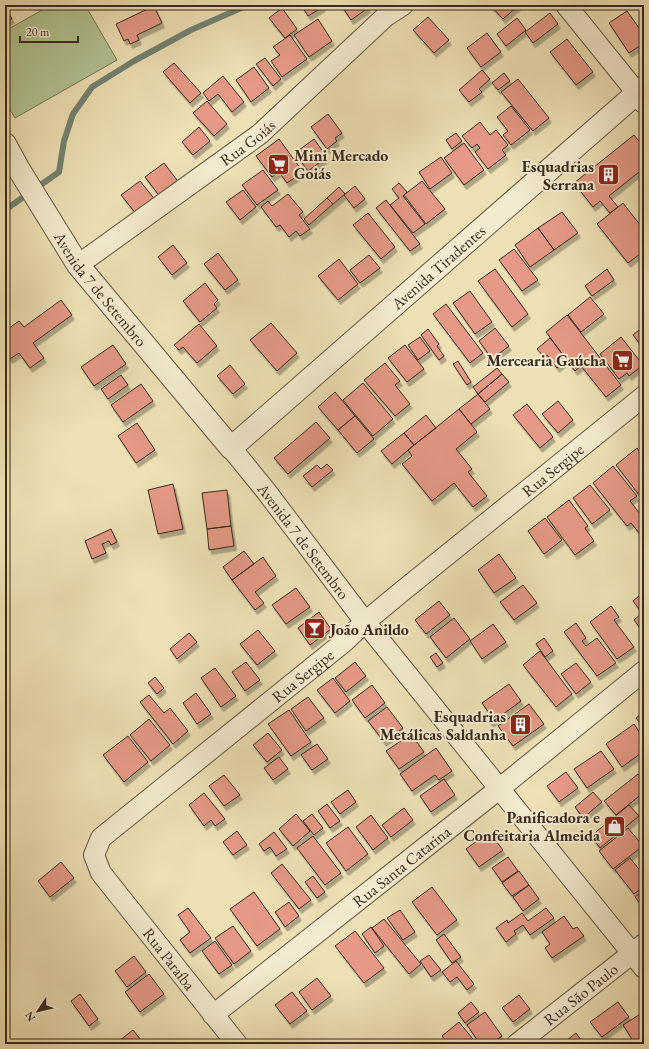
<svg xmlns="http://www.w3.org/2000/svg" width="649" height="1049" font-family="'EB Garamond',serif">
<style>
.green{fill:#b2c392;stroke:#757658}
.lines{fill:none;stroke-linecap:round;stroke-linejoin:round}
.stream{stroke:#738272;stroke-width:6}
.building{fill:#e59986;stroke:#382a1e;filter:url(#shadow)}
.minor-casing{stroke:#655844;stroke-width:22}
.tertiary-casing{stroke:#655844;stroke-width:24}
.minor{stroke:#f3ebcf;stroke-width:20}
.tertiary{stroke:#f3ebcf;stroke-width:22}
.labels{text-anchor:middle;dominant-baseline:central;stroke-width:4;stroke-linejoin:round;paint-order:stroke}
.street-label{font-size:16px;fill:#382a1e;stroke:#f3ebcf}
.poi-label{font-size:16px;font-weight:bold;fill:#382a1e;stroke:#f3ebcf;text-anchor:end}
</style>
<defs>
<filter id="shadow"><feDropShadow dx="2.5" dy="4.5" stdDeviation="0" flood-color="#0004"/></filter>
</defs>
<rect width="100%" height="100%" fill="#ede0b5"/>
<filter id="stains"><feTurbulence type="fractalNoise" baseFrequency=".005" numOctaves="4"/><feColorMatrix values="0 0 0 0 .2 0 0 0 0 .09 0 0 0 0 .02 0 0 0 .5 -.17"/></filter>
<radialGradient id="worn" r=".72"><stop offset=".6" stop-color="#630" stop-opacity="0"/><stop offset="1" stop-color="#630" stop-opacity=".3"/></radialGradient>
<path class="green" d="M51,5H85L117,60L15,118L5,101V31Z"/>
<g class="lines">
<path class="stream" d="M5,210L59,172L64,141L73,114L92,87L134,61L191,30L248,5"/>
</g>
<path class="building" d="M301,5H322L323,7L308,16Z
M341,5H366L368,8L351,20Z
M490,5H519L503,19Z
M5,6L12,19L5,23Z
M154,6L162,23L137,35L139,40L130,44L128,39L124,41L116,24Z
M282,8L297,29L285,38L269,18Z
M627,11L644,35V43L629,53L609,23Z
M550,13L558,24L533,43L525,32Z
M428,17L449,40L434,53L413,30Z
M517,18L526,30L506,46L497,34Z
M318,19L332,41L309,57L294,35Z
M487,33L501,52L481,67L467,48Z
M290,35L307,59L282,77L271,61L280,55L273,47Z
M567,39L593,72L576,85L550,52Z
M265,58L281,79L273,86L256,64Z
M174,63L201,93L190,103L163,72Z
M254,67L269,88L251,102L236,80Z
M482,70L490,79L479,89L482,92L469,102L459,90Z
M504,73L510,81L498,90L492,83Z
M223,76L244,102L232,112L218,94L209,101L203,93Z
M518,79L549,118L533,131L501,92Z
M207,101L227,124L214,136L193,113Z
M511,106L530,130L511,145L503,135L508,131L497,117Z
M328,114L342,133L335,138L337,141L327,149L311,127Z
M480,122L490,135L496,130L508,145L502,150L506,155L488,169L475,152L480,148L477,144L472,148L462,136Z
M199,127L210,141L193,155L182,142Z
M456,133L462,141L452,149L446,140Z
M634,135L644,147V168L609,196L618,207L610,213L600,201L593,207L574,183Z
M279,139L303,172L287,183L279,172L272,177L256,156Z
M314,139L327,157L308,171L295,153Z
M464,143L484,170L464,185L444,158Z
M441,157L452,173L430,189L419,172Z
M164,163L180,184L161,198L145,177Z
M263,170L278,190L257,205L242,185Z
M140,181L156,201L137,215L121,195Z
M422,181L445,209L426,224L404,195Z
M399,183L407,192L403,196L425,224L413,233L390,205L399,198L392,189Z
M355,186L365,199L354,208L344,195Z
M339,187L345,194L333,204L327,198Z
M243,190L256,207L240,220L226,202Z
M288,194L303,212L299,215L310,229L300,236L296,231L289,237L280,225L276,227L261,207L268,201L272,206Z
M327,198L333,204L309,225L304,219Z
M386,200L420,244L410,251L376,208Z
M623,203L644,230V251L628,263L597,224Z
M562,212L578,233L554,250L538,228Z
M368,213L395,247L381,259L353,225Z
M538,228L554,250L530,267L515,245Z
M173,245L187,263L172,275L158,257Z
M514,249L538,280L522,291L499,260Z
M218,253L238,280L225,290L204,264Z
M369,255L380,268L360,283L350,270Z
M339,259L358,284L338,300L318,276Z
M495,269L528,314L512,327L478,281Z
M607,269L614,280L592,296L585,286Z
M205,283L218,300L214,304L217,308L200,322L183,301Z
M470,291L492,322L475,334L453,303Z
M590,297L604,314L581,332L568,315Z
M61,300L72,315L33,343L44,358L30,368L19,353L10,359L5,353V331L19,321L24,327Z
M446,304L483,353L470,363L433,314Z
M567,315L621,385L606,397L581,366L575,371L546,332Z
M271,323L297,353L277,371L250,340Z
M199,324L217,346L197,363L183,347L179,350L174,345Z
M644,326V349L633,335Z
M495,328L509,346L492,359L479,341Z
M428,329L439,344L437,346L444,356L439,360L421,335Z
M420,337L430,351L418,360L408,345Z
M621,337L643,365L629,376L627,373L619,379L600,354Z
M550,338L567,360L557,368L547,355L544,357L537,349Z
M113,345L126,364L94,386L81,367Z
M405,345L424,369L407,382L388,358Z
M458,361L471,382L467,385L453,364Z
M385,363L400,381L395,385L410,404L395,416L364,380Z
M230,365L245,384L233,394L217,376Z
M497,368L502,374L478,394L473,387Z
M502,374L509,382L485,402L478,394Z
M121,375L128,385L108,399L101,389Z
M363,383L393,419L373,436L343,400Z
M141,384L153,401L123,422L111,405Z
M335,392L355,416L338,430L318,407Z
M478,394L490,409L471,424L459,409Z
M558,401L573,420L558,433L542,414Z
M527,404L553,437L540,448L513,415Z
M459,409L477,432L456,449L472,469L468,472L487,496L473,507L454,483L432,501L402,464L412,456L408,450Z
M426,415L436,428L414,445L404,433Z
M355,416L374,439L357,453L338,430Z
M316,422L330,438L288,474L274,458Z
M137,423L155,450L136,463L118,436Z
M404,433L414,445L392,464L381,451Z
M637,448L644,458V461L642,462L644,464L643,500L616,465Z
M327,464L333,470L312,487L303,476L317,465L321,469Z
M613,466L637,496L630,501L644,519V531L640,534L631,523L627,526L593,483Z
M173,484L183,529L158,534L148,490Z
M590,485L610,510L592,524L573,498Z
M227,490L231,526L207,529L202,493Z
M569,500L588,526L585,528L594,541L575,555L547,517Z
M545,518L562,540L544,554L528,531Z
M231,526L234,546L209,550L207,529Z
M111,529L117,542L111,545L109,541L102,544L106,553L92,559L85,541Z
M244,551L254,564L232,580L223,567Z
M499,554L516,578L494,593L478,570Z
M263,557L276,576L255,592L264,603L255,610L232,580Z
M523,585L537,603L514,620L500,602Z
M296,588L310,607L286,624L272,605Z
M640,595L644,600V633L634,620L642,613L633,601Z
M439,601L450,615L426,634L415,620Z
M611,606L619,617L614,620L634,647L617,659L590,622Z
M319,612L331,629L310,645L298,628Z
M454,618L470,639L446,658L430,637Z
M576,623L586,638L582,641L586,646L597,638L616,663L597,676L564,632Z
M493,624L506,642L482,659L470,641Z
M258,630L275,651L257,665L240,644Z
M189,633L197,642L177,659L170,649Z
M544,638L553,651L545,657L536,644Z
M540,651L572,694L556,707L523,665Z
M436,653L443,663L437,667L430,657Z
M246,662L260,680L245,691L232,672Z
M355,662L366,676L346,692L335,678Z
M576,663L591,682L576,694L561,674Z
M215,668L236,696L221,707L201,678Z
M155,677L164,688L157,694L148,683Z
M333,678L350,701L335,713L317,690Z
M509,684L521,701L491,723L486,716L489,713L482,703Z
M372,685L385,703L365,718L352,700Z
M196,693L211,714L197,724L183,703Z
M149,695L164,713L170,708L188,731L173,744L140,702Z
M308,697L324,718L306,731L291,709Z
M529,704L544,724L513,746L498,726Z
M387,707L403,728L384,742L368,721Z
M289,710L311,742L291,756L268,724Z
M644,712V729L636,718Z
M149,719L170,745L151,761L130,735Z
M634,724L644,739V751L622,767L606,744Z
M268,733L282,750L267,762L253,745Z
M411,734L424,752L399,769L386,751Z
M128,736L148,762L124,782L103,755Z
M317,744L328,759L312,770L301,755Z
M436,748L452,771L439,780L435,775L412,791L400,774Z
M601,751L614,769L587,788L574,769Z
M279,757L288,769L273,780L264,768Z
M566,772L578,788L559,802L547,786Z
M638,774L644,781V792L616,815L604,801Z
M224,775L240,795L224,806L209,786Z
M444,779L455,795L431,812L420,796Z
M348,790L356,802L340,814L331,802Z
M593,792L602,802L583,818L575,807Z
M204,793L225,819L215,826L211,820L204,826L189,805Z
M327,804L340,821L330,828L318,811Z
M629,805L639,816L600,848L591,836Z
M404,808L413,820L391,837L382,825Z
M296,814L310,831L293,846L279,829Z
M312,814L323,828L314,835L303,821Z
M371,815L388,838L373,850L356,827Z
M348,827L368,854L346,871L326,843Z
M628,828L643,846L613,869L599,851Z
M237,831L247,845L233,855L223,842Z
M274,832L287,849L276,856L270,847L264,851L259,844Z
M489,832L503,850L479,867L466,849Z
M313,836L341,873L325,885L297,848Z
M508,857L518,871L502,882L492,868Z
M630,858L642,873L644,872V886L634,894L615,870Z
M61,862L74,878L50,897L38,881Z
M282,864L311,900L299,909L271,873Z
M519,871L529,885L512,896L502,883Z
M313,876L325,892L317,898L305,882Z
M529,885L539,899L523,911L513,897Z
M432,887L457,920L437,935L412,902Z
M644,890V909L635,897Z
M254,892L280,929L257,946L230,909Z
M289,902L299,916L285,927L275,912Z
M188,908L211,938L190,953L180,940L190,932L178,915Z
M546,908L554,918L530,935L523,925L514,931L516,934L506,942L496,928L507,920L508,923L522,913L528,921Z
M400,910L415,932L403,940L387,918Z
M564,916L573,929L577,927L584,936L552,958L545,948L550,944L542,932Z
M384,919L421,964L409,974L372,928Z
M233,926L251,951L234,964L215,938Z
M371,927L384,946L375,953L362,934Z
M355,931L384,968L364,983L335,946Z
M444,934L461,957L452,963L436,940Z
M215,941L232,965L219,974L202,951Z
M429,955L441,970L431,977L420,961Z
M134,956L146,972L127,987L115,971Z
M456,961L474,984L467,990L457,977L450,982L442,972Z
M149,974L164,994L140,1012L125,992Z
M317,978L331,996L312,1010L299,992Z
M292,992L307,1011L290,1024L275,1005Z
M80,994L98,1019L89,1026L71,1001Z
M519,995L530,1009L513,1022L502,1008Z
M471,1002L479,1012L465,1023L458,1013Z
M618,1002L629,1017L602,1037L590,1022Z
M485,1012L502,1036L491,1044H480L467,1025Z
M642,1013L644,1016V1040L635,1044L623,1025Z
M459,1022L477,1044H448L442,1036Z
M133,1030L144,1044H115Z
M576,1033L584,1044H562Z"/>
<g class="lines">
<defs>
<g id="minor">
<path d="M566,5L637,93L644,86"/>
<path id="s1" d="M78,265L260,134L386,16L403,5"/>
<path id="s2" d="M231,448L266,491L365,622L644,968"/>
<path id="s3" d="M213,1015L499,789L644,671"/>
<path id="s4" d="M237,1044L101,873L94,855L101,838L344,642L365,622L400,593L644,396"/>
<path id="s5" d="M517,1044L644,944"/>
</g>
<g id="tertiary">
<path id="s6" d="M5,144L18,168L78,265L231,448L637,93L644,102"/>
</g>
</defs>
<use href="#minor" class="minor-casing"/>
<use href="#tertiary" class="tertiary-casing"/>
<use href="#minor" class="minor"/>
<use href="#tertiary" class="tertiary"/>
</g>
<defs>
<symbol id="supermarket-square" viewBox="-11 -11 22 22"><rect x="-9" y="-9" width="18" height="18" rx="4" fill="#8f2418" stroke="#f3ebcf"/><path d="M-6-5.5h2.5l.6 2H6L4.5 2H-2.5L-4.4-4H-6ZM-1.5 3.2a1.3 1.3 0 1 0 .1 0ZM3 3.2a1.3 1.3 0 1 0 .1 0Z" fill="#fff"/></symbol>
<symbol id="building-square" viewBox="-11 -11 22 22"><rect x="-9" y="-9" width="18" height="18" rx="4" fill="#8f2418" stroke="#f3ebcf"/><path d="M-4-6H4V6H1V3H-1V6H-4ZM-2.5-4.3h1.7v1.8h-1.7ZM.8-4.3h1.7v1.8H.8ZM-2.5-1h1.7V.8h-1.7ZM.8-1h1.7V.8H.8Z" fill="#fff"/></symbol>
<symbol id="bar-square" viewBox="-11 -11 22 22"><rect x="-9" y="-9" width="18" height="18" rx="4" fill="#8f2418" stroke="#f3ebcf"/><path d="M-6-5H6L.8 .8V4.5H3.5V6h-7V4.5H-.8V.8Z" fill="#fff"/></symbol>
<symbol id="shop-square" viewBox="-11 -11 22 22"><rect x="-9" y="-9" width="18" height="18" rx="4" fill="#8f2418" stroke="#f3ebcf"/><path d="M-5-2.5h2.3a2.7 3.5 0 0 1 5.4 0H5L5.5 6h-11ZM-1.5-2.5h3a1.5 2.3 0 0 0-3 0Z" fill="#fff"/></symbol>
</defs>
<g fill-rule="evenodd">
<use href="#supermarket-square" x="266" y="152" width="25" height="25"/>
<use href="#building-square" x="596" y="162" width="25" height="25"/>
<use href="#supermarket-square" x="610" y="348" width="25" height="25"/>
<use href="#bar-square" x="302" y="616" width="25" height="25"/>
<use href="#building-square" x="508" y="712" width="25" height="25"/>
<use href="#shop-square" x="602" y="814" width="25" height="25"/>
</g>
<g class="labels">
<g class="street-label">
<text stroke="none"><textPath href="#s1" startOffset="209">Rua Goiás</textPath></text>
<text stroke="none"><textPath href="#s6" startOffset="655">Avenida Tiradentes</textPath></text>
<text stroke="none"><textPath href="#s6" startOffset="174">Avenida 7 de Setembro</textPath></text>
<text stroke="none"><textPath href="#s4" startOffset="839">Rua Sergipe</textPath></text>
<text stroke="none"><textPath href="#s2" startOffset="118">Avenida 7 de Setembro</textPath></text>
<text stroke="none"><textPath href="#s4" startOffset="515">Rua Sergipe</textPath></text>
<text stroke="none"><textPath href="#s3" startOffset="240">Rua Santa Catarina</textPath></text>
<text transform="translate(169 959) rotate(52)">Rua Paraíba</text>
<text stroke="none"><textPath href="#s5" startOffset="81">Rua São Paulo</textPath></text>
</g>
<g class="poi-label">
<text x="294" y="155" text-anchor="start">Mini Mercado<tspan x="294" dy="18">Goiás</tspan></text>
<text x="594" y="166">Esquadrias<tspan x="594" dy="18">Serrana</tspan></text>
<text x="606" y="360">Mercearia Gaúcha</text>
<text x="330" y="629" text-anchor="start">João Anildo</text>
<text x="506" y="716">Esquadrias<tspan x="506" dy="18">Metálicas Saldanha</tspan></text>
<text x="600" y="817">Panificadora e<tspan x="600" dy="18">Confeitaria Almeida</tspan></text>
</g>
</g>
<rect width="649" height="1049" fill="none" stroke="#ede0b5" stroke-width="20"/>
<rect x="6" y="6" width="637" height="1037" fill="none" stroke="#382a1e" stroke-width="2"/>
<rect x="10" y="10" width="629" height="1029" fill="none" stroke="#382a1e"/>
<g transform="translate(38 1011) rotate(235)" stroke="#f3ebcf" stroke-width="3" paint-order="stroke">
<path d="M0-3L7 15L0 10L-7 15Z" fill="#382a1e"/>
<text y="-6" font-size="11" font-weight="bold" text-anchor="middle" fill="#382a1e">N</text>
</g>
<path d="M20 36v6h58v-6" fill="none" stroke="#382a1e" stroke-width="2"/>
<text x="26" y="36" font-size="12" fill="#382a1e" stroke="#f3ebcf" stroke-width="3" paint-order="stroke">20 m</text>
<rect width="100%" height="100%" filter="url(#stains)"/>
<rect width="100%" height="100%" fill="url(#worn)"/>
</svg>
